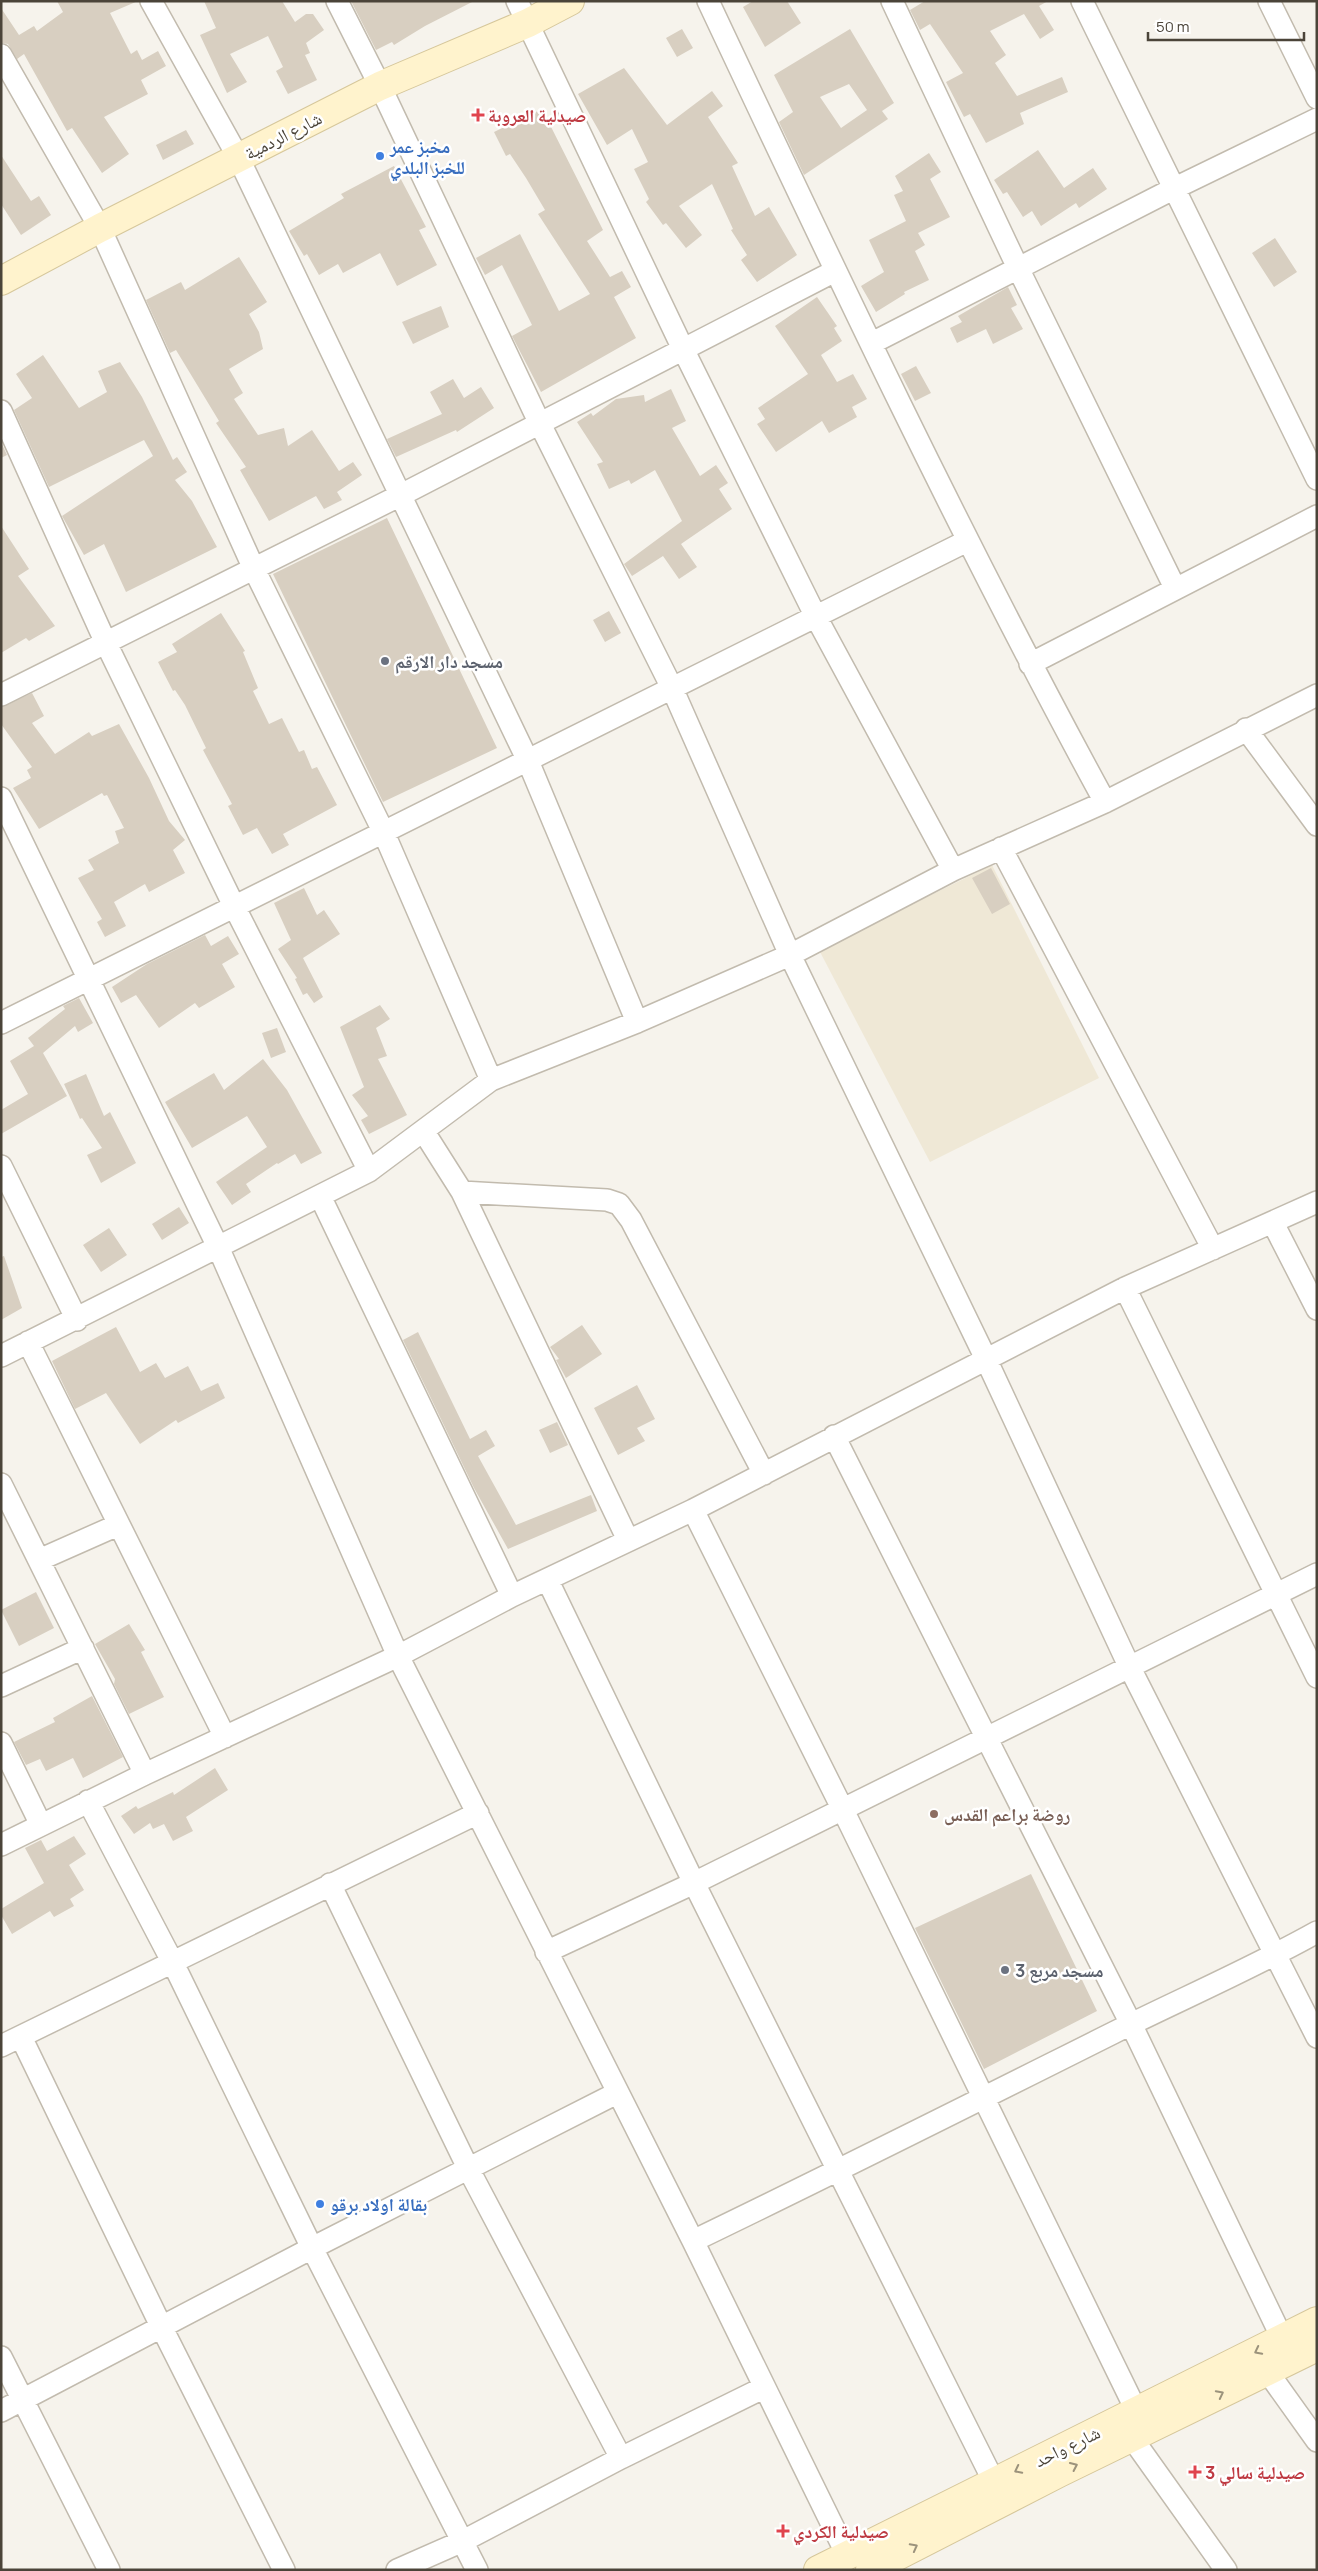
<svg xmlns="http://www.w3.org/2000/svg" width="1318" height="2571" font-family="Manrope,'Noto Naskh Arabic',sans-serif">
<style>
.education{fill:#efe8d6}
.building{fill:#d8cfc1;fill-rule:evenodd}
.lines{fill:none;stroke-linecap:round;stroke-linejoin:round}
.street-casing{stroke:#c2bbae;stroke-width:24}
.secondary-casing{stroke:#d6c79b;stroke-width:30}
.street{stroke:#fff;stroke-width:21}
.secondary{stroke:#fff3cd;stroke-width:28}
.oneway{stroke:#9c937c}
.health-dot{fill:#e0444e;stroke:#fff;stroke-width:2}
.shop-dot{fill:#3f7fe0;stroke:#fff;stroke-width:2}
.worship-dot{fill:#6b7280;stroke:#fff;stroke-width:2}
.education-dot{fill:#8d6e63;stroke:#fff;stroke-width:2}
.labels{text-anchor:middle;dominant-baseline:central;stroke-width:5;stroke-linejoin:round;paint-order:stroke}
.health-label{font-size:18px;font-weight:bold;fill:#be3a42;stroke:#fff;text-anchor:start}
.street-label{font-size:18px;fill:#4b4439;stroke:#fff}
.shop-label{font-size:18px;font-weight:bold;fill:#366cbe;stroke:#fff;text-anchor:start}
.worship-label{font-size:18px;font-weight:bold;fill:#5b616d;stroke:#fff;text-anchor:start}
.education-label{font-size:18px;font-weight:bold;fill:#785e54;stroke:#fff;text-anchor:start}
</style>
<rect width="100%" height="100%" fill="#f6f3ec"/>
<path class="education" d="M992,865L1099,1078L930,1162L819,950Z"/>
<path class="building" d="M57,1H138L110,13L131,54L137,50L142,60L158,51L166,66L141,80L148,94L104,117L129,154L102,173L72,128L67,131L24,54L17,59L8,44L1,43V8L19,35L34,26L37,31L63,12Z
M204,1H282L295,22L306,14H313L324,30L306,43L310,53L305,55L317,80L288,94L276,71L283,67L268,36L230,54L247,82L227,93L200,35L216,28Z
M351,1H474L425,26L394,45L392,42L376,50Z
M753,1H787L801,23L765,47L743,7Z
M925,1H1048L1039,6L1054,30L1040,39L1024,14L990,31L1006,55L995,63L1017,96L1062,77L1068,92L1020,113L1024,124L986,143L970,114L964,117L946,82L963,73L930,24L920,30L910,10Z
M682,29L693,48L677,57L666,38Z
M850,29L894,103L882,111L888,119L804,175L779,122L793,112L774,75ZM849,84L867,110L841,128L820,97Z
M624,68L667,125L712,91L723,106L708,117L738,163L732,166L755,216L769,207L797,255L757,282L741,260L747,255L731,230L733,229L712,184L679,206L702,235L686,248L666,223L663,225L646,202L649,199L634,169L648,162L632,129L607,145L578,94Z
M542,109L603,230L587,241L610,277L622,271L631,287L614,297L636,338L541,392L512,336L532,325L502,265L485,275L476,258L520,234L559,311L590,294L538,214L545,210L526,178L510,154L506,156L494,132Z
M186,130L194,144L163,160L156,145Z
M1038,150L1064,188L1093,168L1107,189L1079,208L1076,203L1041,226L1032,211L1023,217L1007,192L1003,194L994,180Z
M929,153L941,172L930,179L950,217L918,233L925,245L915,251L929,280L904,292L905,294L876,312L861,286L884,272L869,240L906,221L894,195L903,191L895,176Z
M1,155L31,201L39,196L51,215L21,235L1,204Z
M394,166L426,227L419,230L437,265L397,286L380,253L343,273L338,264L319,275L307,254L304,256L289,231L344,198L341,194Z
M1275,238L1297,272L1274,287L1252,253Z
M239,257L267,302L249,314L259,332L263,349L229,369L243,393L234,399L258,435L284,428L288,446L312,430L339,471L353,462L362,475L337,492L342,500L324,509L316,496L269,521L240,470L246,467L216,423L219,421L176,350L170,353L146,300L181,282L185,290Z
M1008,287L1017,305L1011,308L1023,329L993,344L986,329L957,343L950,328L962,322L958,316Z
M817,297L837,326L834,328L842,341L821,355L837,382L853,374L867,399L852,407L857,417L829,433L822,421L776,452L757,424L765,419L758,408L808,374L775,326Z
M441,306L449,327L413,344L402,322Z
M43,355L79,408L107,392L98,371L120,362L142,397L173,460L177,457L187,472L175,480L192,501L217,547L126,592L104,544L84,555L62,516L153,456L144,440L49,487L14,410L32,398L16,374Z
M916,366L931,393L915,401L901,374Z
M453,379L464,398L481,387L494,408L457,432L456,430L396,457L387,439L442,414L430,392Z
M671,389L686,421L672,428L700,476L716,465L728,483L719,489L732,509L681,544L697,567L679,579L663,556L632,576L624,564L682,521L655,470L631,484L629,480L609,489L597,464L603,462L577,422L591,413L593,416L616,399L644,395L645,402Z
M1,442L7,455L1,458Z
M387,518L497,748L383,802L273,574Z
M1,526L29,569L18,576L55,626L29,641L26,638L1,653Z
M609,611L621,633L605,642L593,620Z
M221,613L245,651L243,652L258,688L253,691L269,724L282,718L299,752L304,750L312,769L317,767L337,805L283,834L289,845L272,854L257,828L243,835L228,806L232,804L203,750L206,748L185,705L175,690L173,691L158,662L177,652L172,644Z
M32,693L44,716L32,723L55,754L89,732L92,736L119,724L149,778L169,821L185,840L173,850L185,873L149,892L145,884L114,902L126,926L105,937L97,922L102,919L78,878L94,870L88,860L119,843L115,831L124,828L107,795L104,796L102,793L39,829L13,788L31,778L27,770L32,767L1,724V707Z
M991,868L1010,904L992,914L972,878Z
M304,888L317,915L324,910L340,934L303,958L323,997L314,1003L307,993L303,995L295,979L297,978L278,949L291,940L274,903Z
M205,935L211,946L228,936L239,954L222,964L235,987L199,1008L195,1003L159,1028L136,995L121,1003L112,987L147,964Z
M79,998L93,1023L78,1032L75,1026L43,1053L67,1096L1,1134V1110L28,1094L10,1061L34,1046L28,1038L65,1009L63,1006Z
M380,1005L390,1019L376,1028L387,1056L378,1059L407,1115L369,1134L361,1120L368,1116L352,1095L364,1087L340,1027Z
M277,1028L286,1052L271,1058L262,1033Z
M263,1059L287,1090L322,1153L301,1164L295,1154L278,1164L277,1163L246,1184L251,1192L232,1205L216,1182L267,1147L247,1116L192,1148L165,1102L214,1073L224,1090Z
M86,1074L104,1116L110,1112L136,1163L101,1183L87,1155L102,1148L82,1118L80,1119L64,1084Z
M179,1207L189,1223L162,1240L152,1224Z
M109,1228L127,1255L101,1272L83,1245Z
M4,1256L22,1308L1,1320V1257Z
M582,1325L602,1354L566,1378L556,1360L559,1359L550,1347Z
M116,1327L140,1372L156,1363L165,1378L188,1366L201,1391L218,1383L225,1398L178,1423L176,1420L140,1444L106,1393L75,1409L52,1361Z
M418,1332L470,1439L486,1430L495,1446L478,1456L516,1525L591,1495L597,1511L508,1549L474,1488L403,1340Z
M637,1385L655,1419L637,1428L645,1441L618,1455L594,1408Z
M557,1422L568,1445L550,1453L539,1430Z
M36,1592L54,1628L19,1646L1,1610Z
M129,1624L145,1650L141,1652L164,1697L129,1714L114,1684L115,1679L95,1644Z
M92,1696L123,1757L83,1778L73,1758L46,1771L40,1759L26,1765L14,1742L55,1722L53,1718Z
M215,1768L228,1790L186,1817L193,1831L173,1841L164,1824L153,1829L150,1823L134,1834L121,1816L136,1806L138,1809L173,1792L174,1795Z
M74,1836L86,1854L69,1865L84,1890L70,1899L74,1906L54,1917L50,1911L12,1934L1,1915V1909L44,1883L25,1848L41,1840L47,1851Z
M1031,1874L1097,2011L984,2069L915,1928Z"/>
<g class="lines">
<defs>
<path id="street" d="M151,1L238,157L528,761L637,1022
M337,1L380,86L540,424L672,688L790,955L986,1359L1129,1666L1317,2037
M517,1L683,349L815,615L953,870
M708,1C835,271 962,540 1105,802
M892,1L1018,268L1175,588
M1082,1L1317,479
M1269,1L1317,98
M1,55L100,228L254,569L383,831L491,1080
M872,343L1175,188L1317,119
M1,411L105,641L234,906L369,1171
M1030,664L1317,516
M1,695L399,496L835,271
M1246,729L1317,825
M1,798L218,1247L398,1656L693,2241L847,2555
M1001,848L1213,1249
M1,1023L967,541
M424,1132L462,1192L628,1540
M1,1166L77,1320
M462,1192L607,1200L619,1204L631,1220L764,1474
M320,1196L512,1596
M1273,1223L1317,1309
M1125,1288L1317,1677
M28,1342L225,1737
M1,1356L369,1171L491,1080L637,1022L790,955L953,870L1105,802L1317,695
M834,1436L1131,2024L1282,2338
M1,1484L145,1774
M693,1510L843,1810L1137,2412
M39,1560L118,1525
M548,1581L694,1883L994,2482
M1,1686L83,1648
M1,1743L41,1825
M88,1801L173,1963L312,2248L477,2570
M1,1845L145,1774L398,1656L512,1596L693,1510L1125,1288L1317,1202
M330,1884L469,2170L621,2458
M546,1952L694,1883L1317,1574
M21,2037L161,2326L284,2570
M1,2046L478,1813
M693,2241C834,2173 973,2103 1113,2033C1181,1999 1251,1969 1317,1932
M1,2357L109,2570
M1267,2371L1317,2441
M1,2411L312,2248L617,2093
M1132,2438L1226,2570
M397,2570L463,2541L621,2458L763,2388"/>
<path id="secondary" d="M1,281L100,228L380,86L528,23L570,1
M818,2570L1317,2321
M870,2570L1059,2473L1317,2347"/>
</defs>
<use href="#street" class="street-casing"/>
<use href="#secondary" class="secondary-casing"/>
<use href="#street" class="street"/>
<use href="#secondary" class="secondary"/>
</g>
<defs><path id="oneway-chevron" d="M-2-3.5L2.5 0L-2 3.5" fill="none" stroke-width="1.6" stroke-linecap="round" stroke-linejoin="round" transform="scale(1.25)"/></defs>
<g class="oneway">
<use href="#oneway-chevron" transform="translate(1258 2351) rotate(153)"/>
<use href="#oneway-chevron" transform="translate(1220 2394) rotate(-27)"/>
<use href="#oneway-chevron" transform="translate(1074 2466) rotate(-25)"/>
<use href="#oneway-chevron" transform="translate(1018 2470) rotate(153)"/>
<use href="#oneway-chevron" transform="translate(914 2547) rotate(-28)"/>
</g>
<g class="health-dot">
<path d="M475.5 107.5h5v5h5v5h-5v5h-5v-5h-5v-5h5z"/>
<path d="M1192.5 2464.5h5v5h5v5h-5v5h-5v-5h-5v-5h5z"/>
<path d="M780.5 2523.5h5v5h5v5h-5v5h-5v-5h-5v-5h5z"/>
</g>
<g class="shop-dot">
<circle cx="380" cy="156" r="5"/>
<circle cx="320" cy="2204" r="5"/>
</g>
<g class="worship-dot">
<circle cx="385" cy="661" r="5"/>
<circle cx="1005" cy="1970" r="5"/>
</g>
<circle class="education-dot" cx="934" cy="1814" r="5"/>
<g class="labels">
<g class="health-label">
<text x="488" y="115">صيدلية العروبة</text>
<text x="1205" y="2472">صيدلية سالي 3</text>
<text x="793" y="2531">صيدلية الكردي</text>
</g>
<g class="street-label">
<text transform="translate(283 135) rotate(-27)">شارع الردمية</text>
<text transform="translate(1067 2446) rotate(-26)">شارع واحد</text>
</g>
<g class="shop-label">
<text x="390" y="146">مخبز عمر<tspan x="390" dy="21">للخبز البلدي</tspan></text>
<text x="330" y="2204">بقالة اولاد برقو</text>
</g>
<g class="worship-label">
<text x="395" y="661">مسجد دار الارقم</text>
<text x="1015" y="1970">مسجد مربع 3</text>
</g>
<g class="education-label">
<text x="944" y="1814">روضة براعم القدس</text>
</g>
</g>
<rect width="1318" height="2571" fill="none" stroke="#4b4439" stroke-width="5"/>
<path d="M1148 32v8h156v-8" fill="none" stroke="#4b4439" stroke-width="2.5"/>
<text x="1156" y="32" font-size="15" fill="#4b4439" stroke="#ffffff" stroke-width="4" paint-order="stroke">50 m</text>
</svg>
